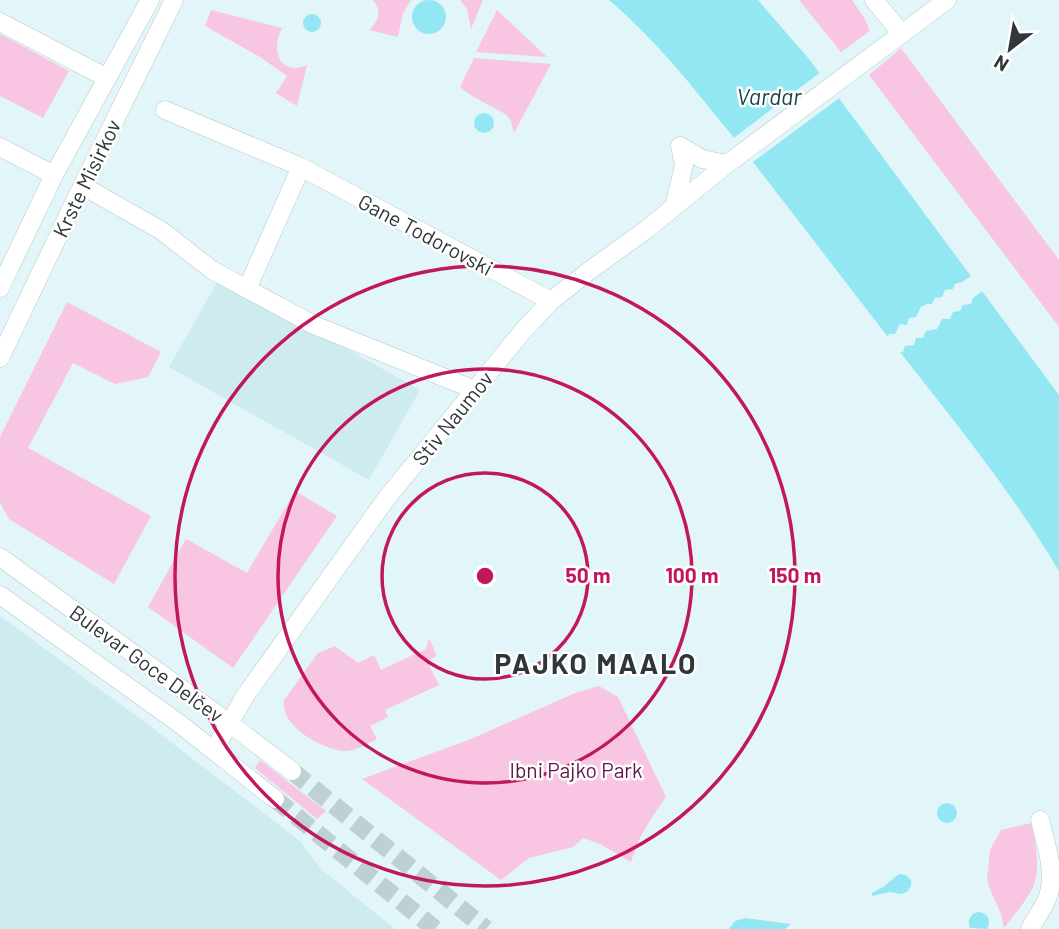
<svg xmlns="http://www.w3.org/2000/svg" width="1059" height="929" font-family="Barlow,sans-serif">
<style>
.built{fill:#ceebef}
.green{fill:#f8c5e2}
.water{fill:#93e7f2}
.pier{fill:#e2f6f9}
.lines{fill:none;stroke-linecap:round;stroke-linejoin:round}
.minor-tunnel{stroke:#bed0d2;stroke-width:18;stroke-dasharray:18 9;stroke-linecap:butt}
.minor-casing{stroke:#b5c9cc;stroke-width:19}
.minor{stroke:#fff;stroke-width:18}
.ring{fill:none;stroke:#c2185b;stroke-width:3.5}
.labels{text-anchor:middle;dominant-baseline:central;stroke-width:5;stroke-linejoin:round;paint-order:stroke}
.street-label{font-size:21px;fill:#2f3738;stroke:#fff}
.park-label{font-size:21px;fill:#5d1946;stroke:#fff}
.water-label{font-size:23px;font-style:italic;fill:#1c4449;stroke:#fff}
.district-label{font-size:28px;font-weight:bold;letter-spacing:2px;fill:#2f3738;stroke:#fff}
.centre{fill:#c2185b;stroke:#fff;stroke-width:3.5}
.ring-label{font-size:21px;text-anchor:middle;font-weight:bold;fill:#c2185b;stroke:#fff;stroke-width:5;stroke-linejoin:round;paint-order:stroke}
</style>
<rect width="100%" height="100%" fill="#e2f6f9"/>
<path class="built" d="M220,277L420,390L369,480L169,367Z
M0,616L146,723L300,841L322,870L395,929H0Z"/>
<path class="green" d="M373,0H411L403,13L398,37L369,30C380,19 382,12 373,0Z
M460,0H483L471,29L467,9Z
M799,0H852L865,19L870,31L841,52Z
M211,10L282,28C270,50 280,77 307,65L297,106L276,93L287,76L260,57L205,26Z
M497,10L547,57L476,52Z
M0,34L69,71L43,118L0,96Z
M901,48L1059,260V327L869,75Z
M474,58L551,64L514,133L511,121L507,115L472,96L460,87Z
M67,302L161,352L148,377L115,384L73,363L28,448L151,516L114,584L9,519L0,503V437Z
M295,491L337,516L233,668L148,607L186,539L247,573Z
M429,638L437,656L427,661L439,685L385,710L388,717L370,726L377,739C367,744 358,750 346,751C324,751 279,726 284,700L318,653L335,646L358,663L374,655L381,670L426,649Z
M599,686L618,697L666,797C651,818 638,837 631,862L600,844L583,838L573,847L529,858L501,880L362,779L471,739L575,693Z
M260,760L326,811L317,819L255,768Z
M1031,823C1036,843 1042,872 1031,891C1024,904 1013,916 1004,928L1001,914L992,894L987,880L990,850L1001,830Z"/>
<path class="water" d="M609,0H758L809,59L853,117L1059,395V571C1000,472 924,385 854,293C813,240 772,186 730,133C692,86 655,39 609,0Z
M412 17a17 17 0 1 1 34 0a17 17 0 1 1-34 0Z
M303 23a9 9 0 1 1 18 0a9 9 0 1 1-18 0Z
M474 123a10 10 0 1 1 20 0a10 10 0 1 1-20 0Z
M937 813a10 10 0 1 1 20 0a10 10 0 1 1-20 0Z
M899,874L906,875L911,880V886L907,892L901,894L889,892L872,896V893L883,887Z
M977,912C987,912 992,920 987,929L970,928C967,920 970,915 977,912Z
M746,918L791,924L785,929H729L735,921Z"/>
<path class="pier" d="M822,71L842,96L750,164L731,140Z
M974,274L985,289L973,298L971,304L963,305L960,311L953,312L950,319H942L937,329L926,331L923,338H916L914,345L905,346L903,352L896,353L886,341L889,334H895L900,324L907,325L909,318L916,317L921,307L927,304H932L935,298L942,297L945,290L953,289L955,284L962,282Z"/>
<g class="lines">
<path class="minor-tunnel" d="M292,771L486,929
M275,799L435,929"/>
<defs>
<path id="minor" d="M874,0L902,34
M0,22L107,78
M165,110L301,167L551,301
M680,146L702,159L727,164
M0,147L54,175
M83,186L162,231L212,270L314,325L475,390
M674,207L684,165L680,146
M0,288L54,175L150,0
M247,289L301,167
M0,358L74,203L174,0
M0,557L229,723L292,771
M0,595L180,724L275,799
M214,750L245,696L386,499L522,332L551,301L589,271L647,229L727,164L947,0
M1030,929C1035,919 1042,910 1047,899C1057,874 1046,845 1040,820"/>
</defs>
<use href="#minor" class="minor-casing"/>
<use href="#minor" class="minor"/>
</g>
<g class="ring">
<circle cx="485" cy="576" r="103"/>
<circle cx="485" cy="576" r="207"/>
<circle cx="485" cy="576" r="310"/>
</g>
<g class="labels">
<g class="street-label">
<text transform="translate(86 178) rotate(-64)">Krste Misirkov</text>
<text transform="translate(426 234) rotate(28)">Gane Todorovski</text>
<text transform="translate(452 418) rotate(-51)">Stiv Naumov</text>
<text transform="translate(147 663) rotate(36)">Bulevar Goce Delčev</text>
</g>
<g class="park-label">
<text x="576" y="769">Ibni Pajko Park</text>
</g>
<g class="water-label">
<text x="769" y="96">Vardar</text>
</g>
<g class="district-label">
<text x="596" y="663">PAJKO MAALO</text>
</g>
</g>
<circle cx="485" cy="576" r="10" class="centre"/>
<g class="ring-label">
<text x="588" y="583">50 m</text>
<text x="692" y="583">100 m</text>
<text x="795" y="583">150 m</text>
</g>
<g transform="translate(1010 49) rotate(211)" stroke="#ffffff" stroke-width="5" paint-order="stroke">
<path d="M0-5L12 26L0 18L-12 26Z" fill="#2f3738"/>
<text y="-10" font-size="19" font-weight="bold" text-anchor="middle" fill="#2f3738">N</text>
</g>
</svg>
